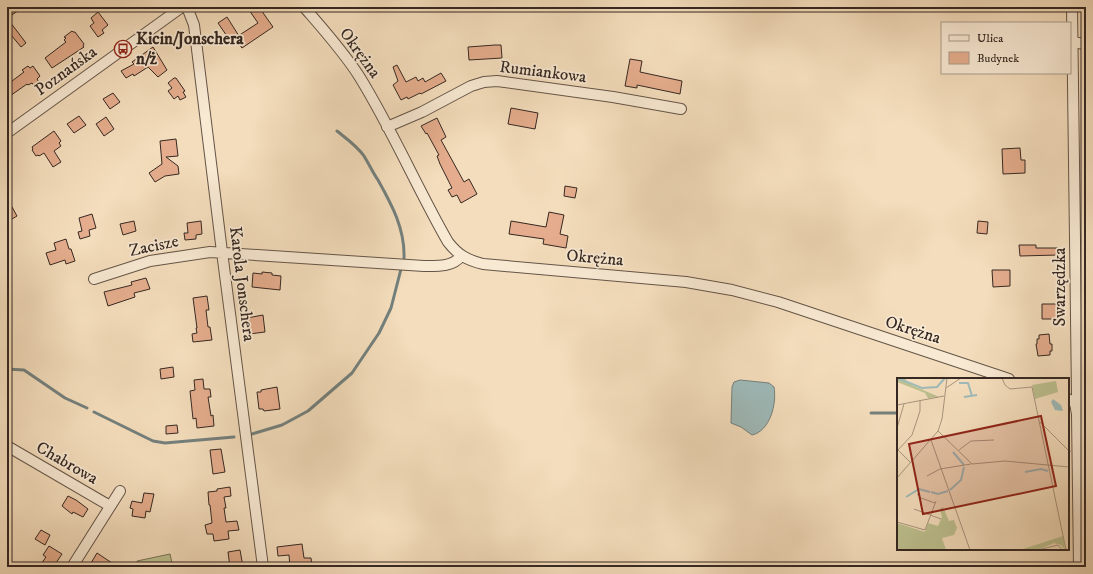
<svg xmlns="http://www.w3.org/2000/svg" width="1093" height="574" font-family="'IM FELL DW Pica',serif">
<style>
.green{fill:#bdc08f;stroke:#797458}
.water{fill:#9ebab9;stroke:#74807d}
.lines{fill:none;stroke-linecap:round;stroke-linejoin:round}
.stream{stroke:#74807d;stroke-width:3}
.building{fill:#e5ad8d;stroke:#352822}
.minor-casing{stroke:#655548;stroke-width:12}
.minor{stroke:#f8e9d3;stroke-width:10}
.labels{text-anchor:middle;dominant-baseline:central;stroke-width:3.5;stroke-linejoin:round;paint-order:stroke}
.poi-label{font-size:17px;font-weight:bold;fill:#352822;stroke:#f8e9d3;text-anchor:start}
.street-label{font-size:17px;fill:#352822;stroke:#f8e9d3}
.inset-river{fill:none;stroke:#9ebab9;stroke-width:2}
.inset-road{fill:none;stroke:#a8957e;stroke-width:1}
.view{fill:#8f2418;fill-opacity:0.15;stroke:#8f2418;stroke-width:2}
.inset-edge{fill:none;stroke:#352822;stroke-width:2}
</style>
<rect width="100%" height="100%" fill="#f4ddbc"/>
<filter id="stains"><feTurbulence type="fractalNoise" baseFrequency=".005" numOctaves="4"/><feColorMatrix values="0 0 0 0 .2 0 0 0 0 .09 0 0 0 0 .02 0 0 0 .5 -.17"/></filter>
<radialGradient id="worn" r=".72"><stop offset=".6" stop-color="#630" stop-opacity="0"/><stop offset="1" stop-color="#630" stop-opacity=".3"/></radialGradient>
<path class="green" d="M170,554L173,567H138L137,561Z"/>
<path class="water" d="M740,380L769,383L774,387C777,404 770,431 752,435L741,427L731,423L732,387L734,382Z"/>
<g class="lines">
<path class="stream" d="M337,131C347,139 357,146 364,156C369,164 373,173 378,180C392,205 405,229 404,258
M7,369L24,370L65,398L87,408
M94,412L153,441L165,443L234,437
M871,413H898
M252,434L282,425L308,411L352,373L379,333L391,308L401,269
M1068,450L1069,451H1068"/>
</g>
<path class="building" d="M7,7H23L12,15Z
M247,7H259L273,27L242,48L235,38L231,42L218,23L227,17L239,36H238L258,23Z
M98,12L108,25L102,30L104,33L98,37L90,26L94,23L91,18Z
M7,18L26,43L21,47L7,30Z
M72,31L73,32H75L84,44L83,46L84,47L52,68L45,58L66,42L64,40L66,38L64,37Z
M495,45H501L502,58L469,60L468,47Z
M153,47L167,70L158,77L148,67L134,76L133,74L126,78L121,71L134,64L132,62Z
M630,59L642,61L640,72L682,81L680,94L637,85V88L625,86Z
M397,65L406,82L416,77L418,81L423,78L425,82L441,73L446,81L421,94L420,93L408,99L407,97L401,100L393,85L398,81L393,67Z
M28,66L30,68L33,66L40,76L37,79L40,84L35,87L32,83L28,85L27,84L7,98V74L12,81L24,72L22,70Z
M174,78H176L185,91L183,92L186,97L180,100L178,96L174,99L168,91L172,88L168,83Z
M113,93L120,102L110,109L103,99Z
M511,108L538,113L535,129L508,124Z
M79,116L86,125L74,133L67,124Z
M106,117L114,129L104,136L96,124Z
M437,118L446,137L441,140L464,182L469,179L477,194L461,203L457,195L452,197L448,190L452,188L440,164L437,156L439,155L427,133L426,134L421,126Z
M54,131L61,141L59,143L61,146L54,151L61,162L53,167L44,153L39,156L38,155L36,156L32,150L33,149L32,147Z
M176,139L178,156L166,157L178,166L179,174L165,176L155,182L149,173L162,164L160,141Z
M1020,148L1021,160H1025V173L1003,174L1002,149Z
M565,186L577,188L575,198L564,196Z
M7,198L17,216L7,222Z
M549,212L564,215L560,234L568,236L566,248L543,244L544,239L509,234L511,221L546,227Z
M92,214L96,228L89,230L90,236L80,239L78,232L82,231L79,218Z
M134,221L136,231L123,235L120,224Z
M201,221L202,234L196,235V239L185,240L184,233H188L187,223Z
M978,221L988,222L987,234L977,233Z
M66,239L69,249H71L75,261L66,264L65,260L50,265L46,253L56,250L54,243Z
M1019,245H1036V248H1058V255L1020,256Z
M992,270H1010V286L993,287Z
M262,272L272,273V275L281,276L280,290L252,287L253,273L262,274Z
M146,278L150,289L134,293L135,297L108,306L104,292L132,285L131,282Z
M207,296L209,310H206L208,327H210L212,340L193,342L192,334L197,333L196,328H197L193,298Z
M1042,304H1057L1058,319H1042Z
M263,315L265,332L249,334L247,318Z
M1049,334L1050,344H1052V351H1050V355L1038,356L1036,344H1037V339H1039V335Z
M173,367L174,377L161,379L160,369Z
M203,379L204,389H210L211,397H208L211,416L213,415L214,426L197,428L196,418L193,419L190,391L195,390L194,380Z
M277,387L280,409L264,411L263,409H259L257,392H261V390Z
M177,425L178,433L166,434V426Z
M221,449L225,472L213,474L210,450Z
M230,487L231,496L224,497L226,508H224L226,522L237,521L239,530L228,531L229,539L214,541L213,534H207L205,525L212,523L210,505H209L208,492L217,491V489Z
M144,493L154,494L150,512L146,511L145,518L132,516L133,509L130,508L132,501L142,503Z
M68,496L76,500L88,509L83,517L73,512L72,514L62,506Z
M41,530L50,535L45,545L35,539Z
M302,544L304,558H311L312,567H290L289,555L278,556L277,547Z
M49,546L62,554L56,563L54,562L50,567H39L46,557L43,555Z
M240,550L243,567H230L228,552Z
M97,553L118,567H97L91,563Z"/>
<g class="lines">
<defs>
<path id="minor" d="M187,7L194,25L222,252L263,567
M304,7C323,29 343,51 359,76C392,129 417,188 448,242C458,255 467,260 483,264L686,282L732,290L778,302L1009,379
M1072,7L1077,395L1075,403L1077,414L1079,567
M1073,42L1084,44L1086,46
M387,127L422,112L471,86L484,82L497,81L613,97L681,109
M7,133L182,7
M94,279L150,261L210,252L424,266C437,266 453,267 461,256
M1068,399L1075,403L1086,404
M7,446L110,506
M72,567L120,491"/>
</defs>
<use href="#minor" class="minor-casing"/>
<use href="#minor" class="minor"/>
</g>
<defs>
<symbol id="bus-ring" viewBox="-11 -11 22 22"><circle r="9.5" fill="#f8e9d3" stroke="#8f2418" stroke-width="1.5"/><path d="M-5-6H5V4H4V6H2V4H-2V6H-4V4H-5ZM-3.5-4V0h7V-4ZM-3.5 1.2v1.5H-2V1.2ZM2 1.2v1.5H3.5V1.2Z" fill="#8f2418"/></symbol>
</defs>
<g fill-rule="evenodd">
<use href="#bus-ring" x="113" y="39" width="20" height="20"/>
</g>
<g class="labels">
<g class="poi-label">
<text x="136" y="39">Kicin/Jonschera<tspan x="136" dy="20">n/ż</tspan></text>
</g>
<g class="street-label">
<text transform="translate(360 53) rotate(54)">Okrężna</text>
<text transform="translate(66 71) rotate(-36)">Poznańska</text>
<text transform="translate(543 72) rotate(7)">Rumiankowa</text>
<text transform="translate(154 246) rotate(-12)">Zacisze</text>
<text transform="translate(595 258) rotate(5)">Okrężna</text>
<text transform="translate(242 284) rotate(83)">Karola Jonschera</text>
<text transform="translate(1060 287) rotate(-90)">Swarzędzka</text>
<text transform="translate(913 330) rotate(18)">Okrężna</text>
<text transform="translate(67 463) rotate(30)">Chabrowa</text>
</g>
</g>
<g transform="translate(897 378)">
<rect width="172" height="172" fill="#f4ddbc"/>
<path d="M0,0H9V3L15,7L42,19L31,20L28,15L0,4ZM159,3L161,14L138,21L135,7ZM46,129L52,143L57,142L60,150L57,157L45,160L49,172H0V145L28,154L31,145L41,148L45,139L43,131ZM166,158L168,172L164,167L157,165L141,172H123Z" fill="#bdc08f"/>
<path d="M156,21L164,27L166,33L158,32L154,24Z" fill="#9ebab9"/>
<path class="inset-river" d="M0,0L25,10L40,9L48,0M62,5H71L75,18M67,19L80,17M56,74L67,87M128,94L144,91L151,93M53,112L64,102L67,89M34,114L41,116L51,113M9,119L22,111L33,114"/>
<path class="inset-road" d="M105,0L108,7L113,11L135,9L169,172M49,10L64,0M0,27L47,18M143,44L172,73M0,50L7,26M41,53L75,86L108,83L172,89M34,62L73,172M1,72L14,85M62,72L74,63L97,62M0,73L15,57L23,33V23M30,98L43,91L74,86M0,100L41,53L45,41L50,0M20,116L24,120L38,125M17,131L44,141M0,144L28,152L39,123M141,172L161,167L165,172"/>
<path class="view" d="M144,38L159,108L26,136L12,66Z"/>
<rect width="172" height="172" class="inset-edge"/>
</g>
<rect width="1093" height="574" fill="none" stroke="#f4ddbc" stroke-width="24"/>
<rect x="8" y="8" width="1077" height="558" fill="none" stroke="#352822" stroke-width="2"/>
<rect x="12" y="12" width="1069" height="550" fill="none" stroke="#352822"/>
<rect x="941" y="22" width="130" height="52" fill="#f8e9d3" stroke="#aa9c8c"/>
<rect x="949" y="35" width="20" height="6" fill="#f8e9d3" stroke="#aa9c8c"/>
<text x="977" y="42" font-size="12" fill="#352822">Ulica</text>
<rect x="949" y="52" width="20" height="12" fill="#e5ad8d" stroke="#aa9c8c"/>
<text x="977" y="62" font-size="12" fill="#352822">Budynek</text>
<rect width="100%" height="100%" filter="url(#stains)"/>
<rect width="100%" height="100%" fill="url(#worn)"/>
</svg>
